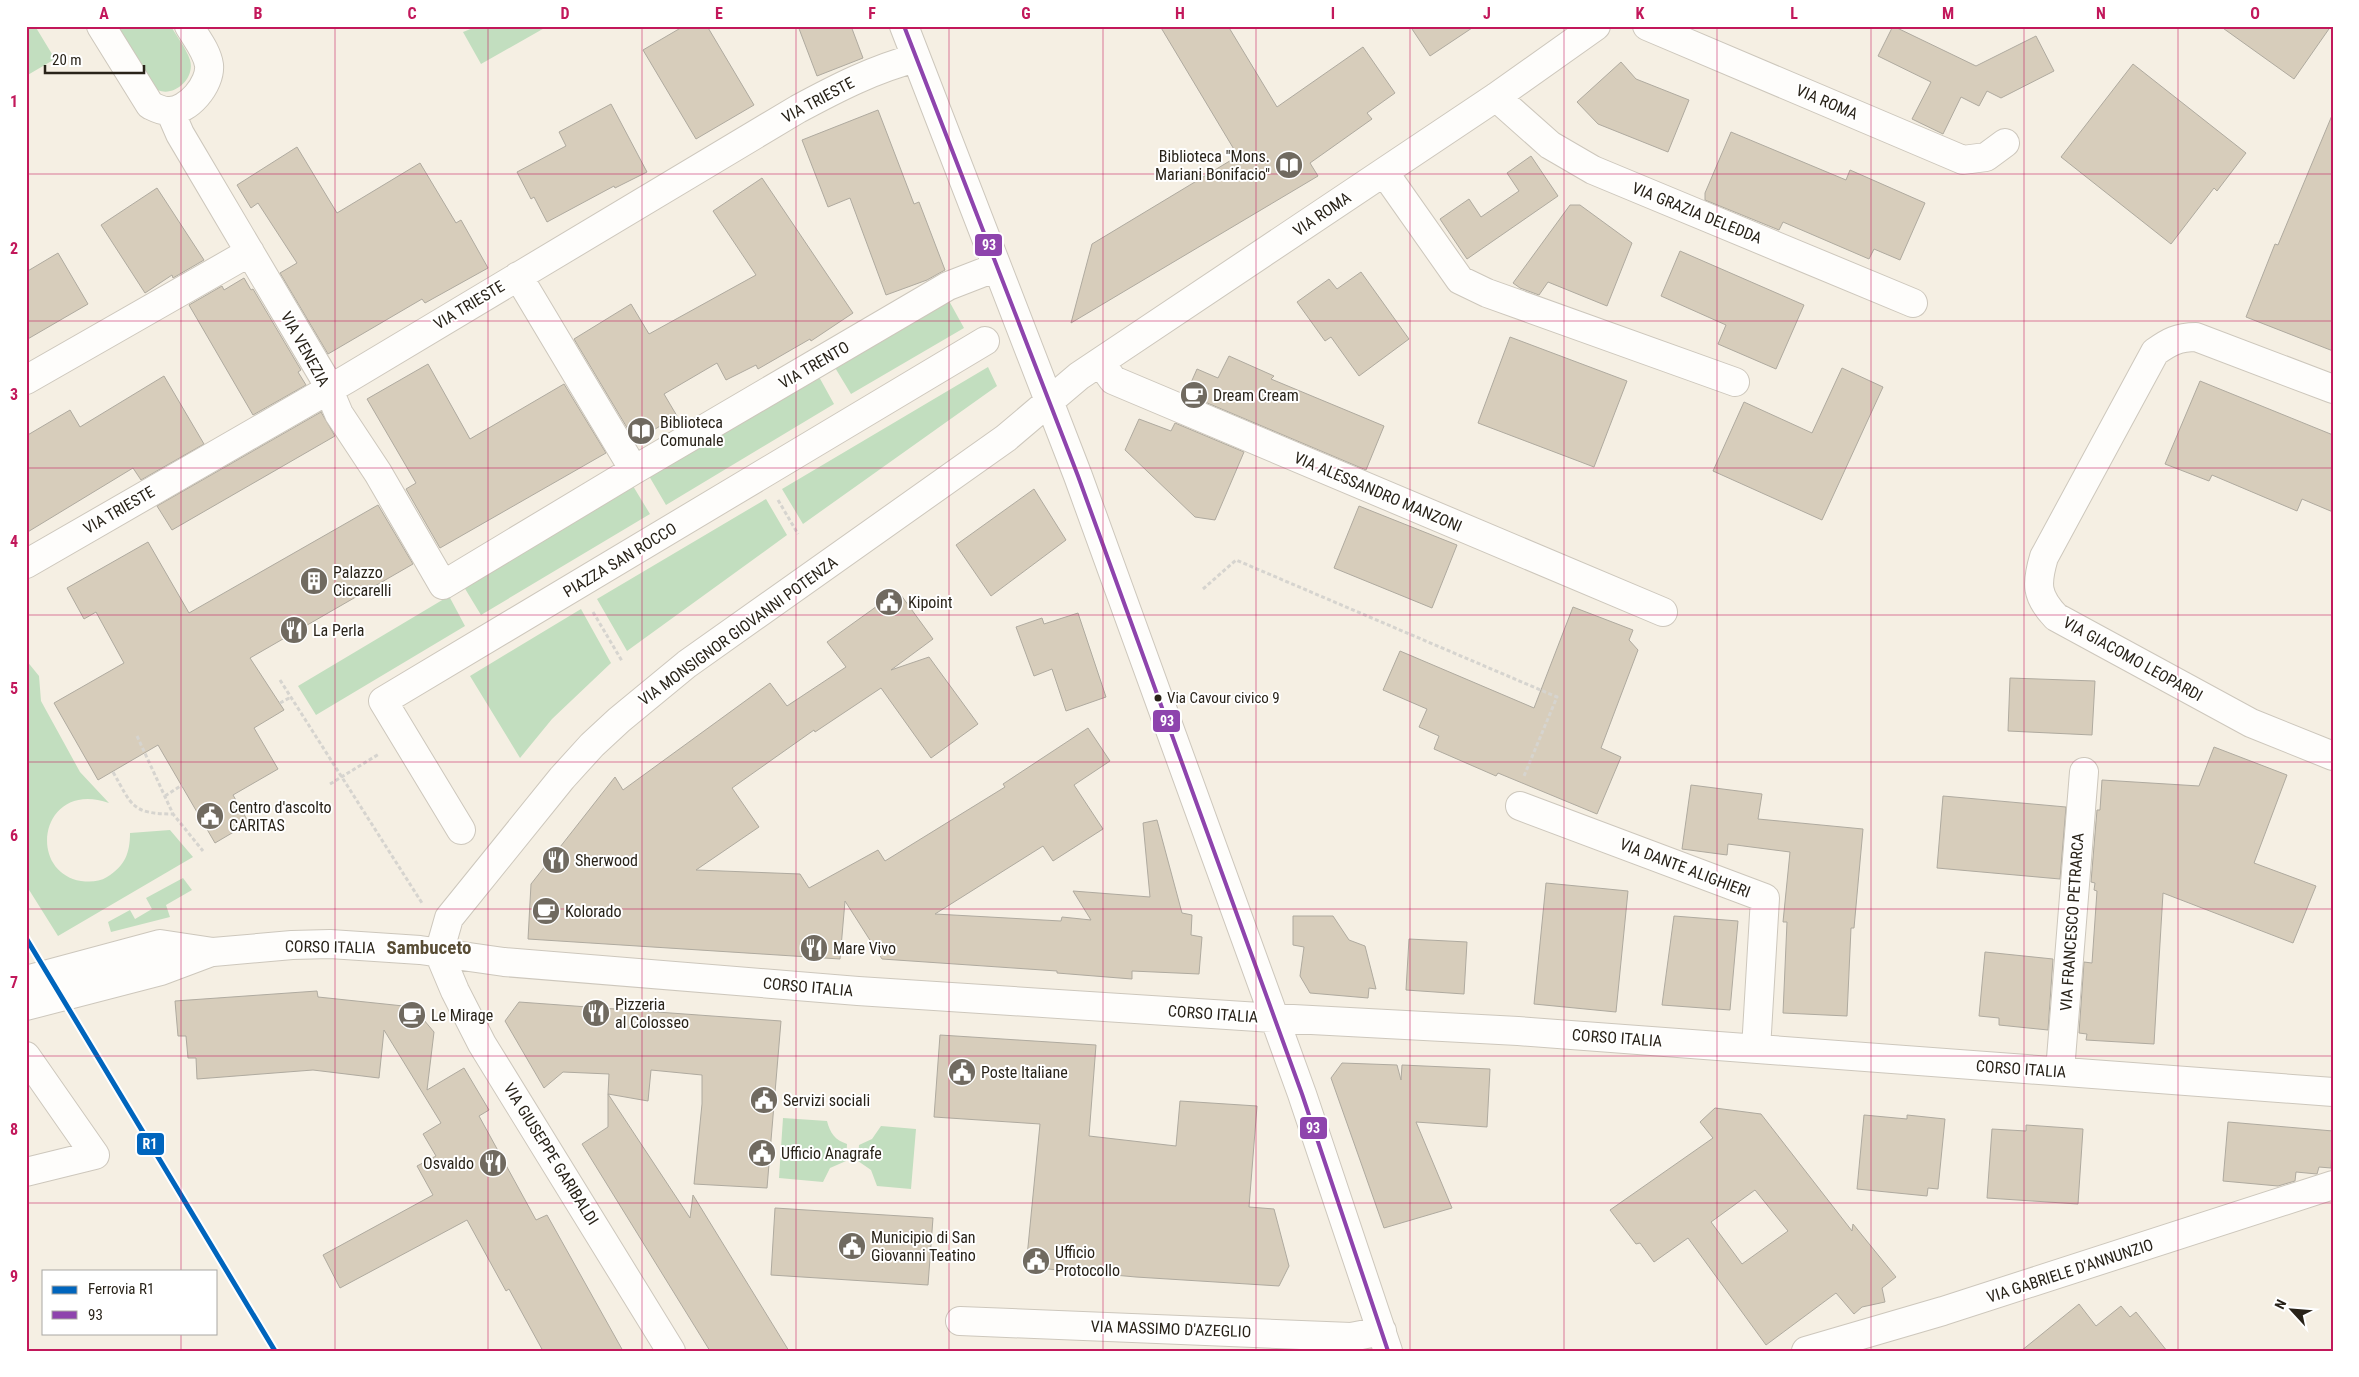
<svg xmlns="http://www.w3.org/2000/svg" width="2359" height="1377" font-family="'Roboto Condensed',sans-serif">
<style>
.green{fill:#c2debf}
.building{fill:#d7cdbb;stroke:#afaa9f;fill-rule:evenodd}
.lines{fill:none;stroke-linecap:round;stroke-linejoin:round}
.minor-casing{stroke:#cdc7bc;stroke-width:30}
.path{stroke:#d6d4cf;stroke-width:3;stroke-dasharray:4 2.5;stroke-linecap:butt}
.minor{stroke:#fefdfb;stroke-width:28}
.bus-1-casing{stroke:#fff;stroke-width:8}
.bus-1{stroke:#8e44ad;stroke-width:4}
.rail-1-casing{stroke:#fff;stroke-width:9}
.rail-1{stroke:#0065bd;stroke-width:5}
.grid{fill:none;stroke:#c2185b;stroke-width:1;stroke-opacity:0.55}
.bus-dot{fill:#292319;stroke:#fff;stroke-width:2}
.labels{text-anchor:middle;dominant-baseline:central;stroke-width:4;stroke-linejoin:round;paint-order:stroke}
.bus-label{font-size:15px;fill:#292319;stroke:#fff;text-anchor:start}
.street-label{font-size:16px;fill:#292319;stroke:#fff}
.poi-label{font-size:16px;fill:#292319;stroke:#fff;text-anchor:start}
.quarter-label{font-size:19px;font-weight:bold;fill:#594d35;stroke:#fff}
.line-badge{stroke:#fff;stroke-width:2}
.badge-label{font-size:14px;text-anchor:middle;font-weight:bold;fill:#fff}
.neatline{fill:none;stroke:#c2185b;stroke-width:2}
.grid-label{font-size:16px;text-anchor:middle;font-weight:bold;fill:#c2185b}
</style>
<rect width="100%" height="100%" fill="#f5efe3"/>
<path class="green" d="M26,26H35L55,59L26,76Z
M116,26H171C177,37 186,48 190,60C196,81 169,102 151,86C142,77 123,39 116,26Z
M478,26H548L481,64L463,32Z
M948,299L964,328L851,394L834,366Z
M988,367L997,386L803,524L782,489Z
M818,375L834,404L666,505L649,476Z
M633,486L650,514L481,615L464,587Z
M766,499L787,535L627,651L597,599Z
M449,596L465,626L316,715L298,686Z
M581,609L611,663L552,719L520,758L470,676Z
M26,660L39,676L41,701L80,772L109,803C41,779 25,871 81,881C90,882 99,882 107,877C125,866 130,853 130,833L170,830L193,857L58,936L26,885Z
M183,878L192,890L166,905L170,917L111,932L108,922L130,910L135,919L152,909L146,898Z
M783,1118L827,1121C830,1133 835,1140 847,1144L846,1161L830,1168L823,1182L779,1178Z
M881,1126L916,1129L911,1189L877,1186L871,1170L858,1161L859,1145L872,1139Z"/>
<path class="building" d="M684,26H707L754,105L696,139L643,50Z
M798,26H851L863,58L817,76Z
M1160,26H1228L1277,107L1363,47L1395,93L1367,113L1372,119L1310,163L1318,176L1071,323L1092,244L1238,156Z
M1410,26H1475L1430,56Z
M1893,26L1976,66L2036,36L2054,71L2001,98L1987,91L1979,106L1961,97L1943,134L1912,119L1931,82L1878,56Z
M2220,26H2331L2294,79Z
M1621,62L1636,79L1689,100L1668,152L1598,124L1577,102Z
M2133,64L2246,153L2217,191L2214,188L2171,244L2061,157Z
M611,104L647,172L615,188L614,186L547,222L534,197L531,199L517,172L566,146L559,132Z
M878,110L914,204L919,202L945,270L927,280L886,295L850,198L828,207L802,140Z
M2333,113V351L2246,317L2275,244L2278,245Z
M1731,132L1846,180L1850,170L1925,203L1900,260L1874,249L1869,259L1783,222L1779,230L1705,200V193Z
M297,147L337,213L420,163L456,223L461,220L488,268L425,303L422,299L328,354L280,273L297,263L258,203L251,208L237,185Z
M1531,156L1558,196L1467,259L1440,219L1469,199L1481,217L1519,191L1507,173Z
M762,178L853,313L811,341L810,339L758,369L756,365L726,380L717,363L664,394L677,416L635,441L574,339L631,304L649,334L756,275L713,211Z
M157,188L204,260L173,278L172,275L145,293L101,225Z
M1570,205H1580L1632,243L1607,306L1548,282L1539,295L1520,288L1513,283Z
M1680,251L1804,305L1776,369L1718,344L1726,325L1661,296Z
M58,253L88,304L26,340V272Z
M1361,272L1409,339L1359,376L1331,337L1325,341L1297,302L1329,279L1337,289Z
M244,278L251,290L253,289L301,370L298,372L306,385L253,415L189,305L222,286L224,290Z
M1510,337L1627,381L1594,467L1478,423Z
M1229,356L1274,376L1271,379L1384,426L1366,470L1186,394L1197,369L1218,378Z
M428,364L470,439L564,384L606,453L440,548L406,489L416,483L367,399Z
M1842,368L1883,387L1822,520L1713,471L1744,402L1812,433Z
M164,376L204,444L141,480L133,468L26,533V436L70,410L80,427Z
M2200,381L2333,435V512L2302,499L2297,511L2212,475L2209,481L2165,464Z
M321,412L335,436L172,530L157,506Z
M1139,419L1171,431L1175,423L1244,452L1215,520L1195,517L1125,450Z
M1034,489L1066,540L991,596L956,545Z
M378,505L413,564L250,658L284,710L254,728L278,769L233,795L249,823L215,843L158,745L98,780L54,703L124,663L96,612L84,619L67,588L148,542L189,613Z
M1359,506L1457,545L1432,608L1334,568Z
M898,591L933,639L891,670L929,657L978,724L931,758L881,688L815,732L814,730L732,788L759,827L696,870L800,874L809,888L878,850L885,861L1005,787L1003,784L1088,728L1110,761L1074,785L1103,829L1053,861L1043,846L935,914L1061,921L1062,917L1091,920L1073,891L1150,897L1143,823L1157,820L1182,913L1192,915L1191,935L1202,937L1199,974L1132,971V979L1057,973V971L882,959L845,901L840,959L528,939L531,884L615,777L623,790L770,683L787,706L846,667L827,642Z
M1573,607L1633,630L1629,640L1638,650L1601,748L1621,757L1597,814L1498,773L1496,776L1434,749L1439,736L1419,727L1427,709L1383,690L1400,651L1534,708Z
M1078,613L1106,697L1066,711L1052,669L1034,676L1016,627L1042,618L1044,624Z
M2010,678L2095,681L2092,735L2008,731Z
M2214,747L2287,775L2254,863L2316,886L2293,943L2163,893L2154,1044L2086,1040L2087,1034L2079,1033L2084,962L2092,963L2097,891L2094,890L2095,883L2091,882L2097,810H2100L2102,780L2199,786Z
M1691,785L1762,794L1758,819L1863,829L1854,928H1851L1847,1016L1783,1013L1787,922H1783L1790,852L1728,844L1727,855L1682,849Z
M1943,796L2066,807L2060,879L1937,868Z
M1546,883L1628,891L1616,1012L1534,1004Z
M1293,916H1333L1349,940L1365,946L1376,989L1369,988L1368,998L1310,993L1300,976L1304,947L1293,945Z
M1674,916L1738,921L1730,1010L1662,1005Z
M1409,939L1467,942L1464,994L1406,990Z
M1985,952L2053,959L2048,1030L1999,1025V1018L1979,1016Z
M317,991L318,997L413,1007L434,1032L427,1090L464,1068L489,1110L479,1116L536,1220L547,1215L623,1351H543L509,1289L506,1291L467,1220L340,1288L323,1255L433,1195L417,1166L436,1156L423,1134L441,1123L384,1030L379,1078L313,1070L197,1079L196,1058H188L186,1036H178L175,1001Z
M519,1002L781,1021L767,1188L694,1184L702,1104V1075L651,1070L648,1101L608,1094L609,1074L563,1072L544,1088L505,1021Z
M940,1035L1096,1045L1089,1136L1176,1146L1180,1101L1257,1106L1249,1207L1274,1209L1289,1266L1279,1286L1136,1277L1026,1267L1040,1124L934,1117Z
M1342,1063L1397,1065L1401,1080L1402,1065L1490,1069L1487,1127L1416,1122L1452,1208L1384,1228L1331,1078Z
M608,1094L690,1218L693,1195L789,1351H710L582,1144L608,1127Z
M1715,1108L1761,1114L1852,1231L1853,1224L1896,1277L1882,1288L1885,1302L1862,1307L1854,1314L1836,1293L1766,1345L1688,1238L1654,1262L1640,1243L1636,1244L1610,1210L1713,1138L1700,1122ZM1755,1190L1788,1231L1742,1264L1711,1222Z
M1864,1115L1907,1119V1115L1945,1119L1938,1189L1928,1188L1927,1196L1857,1189Z
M2228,1122L2333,1131L2331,1168L2319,1167L2317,1174L2296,1172L2295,1181L2278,1186L2223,1181Z
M2026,1125L2083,1129L2078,1204L1987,1198L1992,1129L2026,1131Z
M775,1208L933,1218L928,1285L771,1275Z
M2079,1304L2096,1326L2121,1306L2130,1317L2136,1312L2167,1351H2021Z"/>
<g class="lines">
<defs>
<path id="minor" d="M101,26L150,105C156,108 161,111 168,111C188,112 211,84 209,65C207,51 196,38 189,26
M904,26L1078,476L1302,1094L1388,1351
M1647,26L1963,160L1986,157L2005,143
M1496,97L1550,145L1593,170L1913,303
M170,111L180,134L323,376L339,414L378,473L443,585L634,470L948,286L997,267
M1384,172L1460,280L1487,293L1735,382
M518,276L634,470
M1100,362L1113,380L1663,612
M26,380L250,252
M2333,389L2196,337C2178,337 2169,342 2155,352L2044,557C2036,584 2036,596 2056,617L2251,723L2333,756
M26,564L347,379L798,109C837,88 874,69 916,58
M1520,806L1765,898L1756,1049
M461,830L383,701L985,341
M439,953L449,918L562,778L592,745L619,720L687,664L1006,438L1079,376L1496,97L1596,26
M439,953L455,991L482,1044L671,1351
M26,980L160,944L213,952L292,945L330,944L420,950L504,962L858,991L1274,1018L1518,1031L2333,1092
M26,1006L161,971L209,953
M26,1056L95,1155L26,1172
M2060,1071L2084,772
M960,1321L1351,1337L1382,1331
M1806,1351L1943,1311L2333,1185"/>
</defs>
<use href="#minor" class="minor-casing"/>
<path class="path" d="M778,500L798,534
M1203,589L1236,560L1557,697L1524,776
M593,612L622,661
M280,680L422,903
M280,703L291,697
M137,736L173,814L203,851
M113,772C132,805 131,814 173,814
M330,784L379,754
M165,796L182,785"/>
<use href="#minor" class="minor"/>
<defs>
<path id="bus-1" d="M904,26L1078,476L1302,1094L1388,1351"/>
</defs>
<use href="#bus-1" class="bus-1-casing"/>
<use href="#bus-1" class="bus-1"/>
<defs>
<path id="rail-1" d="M26,938L275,1351"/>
</defs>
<use href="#rail-1" class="rail-1-casing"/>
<use href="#rail-1" class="rail-1"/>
</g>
<path class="grid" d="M181,26V1271M335,26V1351M488,26V1351M642,26V1351M796,26V1351M949,26V1351M1103,26V1351M1256,26V1351M1410,26V1351M1564,26V1351M1717,26V1351M1871,26V1351M2024,26V1351M2178,26V1351M26,174H2333M26,321H2333M26,468H2333M26,615H2333M26,762H2333M26,909H2333M26,1056H2333M26,1203H2333M181,1333V1351"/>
<defs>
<symbol id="library-disc" viewBox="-11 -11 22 22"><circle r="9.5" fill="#706a60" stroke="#fff"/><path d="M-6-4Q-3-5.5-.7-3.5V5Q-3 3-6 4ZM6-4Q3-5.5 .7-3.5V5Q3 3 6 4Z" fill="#fff"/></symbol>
<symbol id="cafe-disc" viewBox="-11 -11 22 22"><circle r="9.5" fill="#706a60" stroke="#fff"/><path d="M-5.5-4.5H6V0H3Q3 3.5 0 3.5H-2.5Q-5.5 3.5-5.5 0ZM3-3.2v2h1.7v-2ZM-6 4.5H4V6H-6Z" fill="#fff"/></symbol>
<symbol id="building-disc" viewBox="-11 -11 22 22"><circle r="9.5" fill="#706a60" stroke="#fff"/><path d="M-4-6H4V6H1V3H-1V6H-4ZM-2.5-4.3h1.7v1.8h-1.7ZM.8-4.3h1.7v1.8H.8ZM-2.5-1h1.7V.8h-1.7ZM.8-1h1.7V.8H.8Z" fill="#fff"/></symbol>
<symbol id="civic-disc" viewBox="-11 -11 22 22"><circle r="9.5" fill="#706a60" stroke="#fff"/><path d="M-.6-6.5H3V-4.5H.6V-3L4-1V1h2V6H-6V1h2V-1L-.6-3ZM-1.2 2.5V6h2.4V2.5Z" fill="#fff"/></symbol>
<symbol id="restaurant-disc" viewBox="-11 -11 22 22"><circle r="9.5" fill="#706a60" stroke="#fff"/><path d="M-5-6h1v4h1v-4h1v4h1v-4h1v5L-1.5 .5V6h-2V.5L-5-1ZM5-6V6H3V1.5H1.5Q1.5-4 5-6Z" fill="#fff"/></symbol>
</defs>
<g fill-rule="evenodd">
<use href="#library-disc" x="1273" y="149" width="32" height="32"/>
<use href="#cafe-disc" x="1178" y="379" width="32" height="32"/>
<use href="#library-disc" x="625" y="415" width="32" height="32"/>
<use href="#building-disc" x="298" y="565" width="32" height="32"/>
<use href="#civic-disc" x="873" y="586" width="32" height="32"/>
<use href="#restaurant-disc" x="278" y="614" width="32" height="32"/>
<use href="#civic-disc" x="194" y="800" width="32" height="32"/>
<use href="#restaurant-disc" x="540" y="844" width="32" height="32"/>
<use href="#cafe-disc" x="530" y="895" width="32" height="32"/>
<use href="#restaurant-disc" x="798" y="932" width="32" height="32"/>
<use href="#restaurant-disc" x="580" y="997" width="32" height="32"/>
<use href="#cafe-disc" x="396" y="999" width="32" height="32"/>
<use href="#civic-disc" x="946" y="1056" width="32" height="32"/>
<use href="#civic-disc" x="748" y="1084" width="32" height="32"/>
<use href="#civic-disc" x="746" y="1137" width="32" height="32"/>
<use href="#restaurant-disc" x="477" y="1147" width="32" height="32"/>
<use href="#civic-disc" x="836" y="1230" width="32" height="32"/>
<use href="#civic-disc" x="1020" y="1245" width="32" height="32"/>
</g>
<circle class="bus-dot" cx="1158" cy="698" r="4.5"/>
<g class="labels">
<g class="bus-label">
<text x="1167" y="698">Via Cavour civico 9</text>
</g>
<g class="street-label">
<text transform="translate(818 100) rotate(-28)">VIA TRIESTE</text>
<text transform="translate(1827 102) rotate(23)">VIA ROMA</text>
<text transform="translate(1697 213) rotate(22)">VIA GRAZIA DELEDDA</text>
<text transform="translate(1322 214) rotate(-34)">VIA ROMA</text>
<text transform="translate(469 305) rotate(-31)">VIA TRIESTE</text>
<text transform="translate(305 349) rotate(61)">VIA VENEZIA</text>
<text transform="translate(814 365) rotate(-30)">VIA TRENTO</text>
<text transform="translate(1378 492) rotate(23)">VIA ALESSANDRO MANZONI</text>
<text transform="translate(119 510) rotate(-30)">VIA TRIESTE</text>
<text transform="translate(620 560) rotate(-31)">PIAZZA SAN ROCCO</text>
<text transform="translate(738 631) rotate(-36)">VIA MONSIGNOR GIOVANNI POTENZA</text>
<text transform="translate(2133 659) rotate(29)">VIA GIACOMO LEOPARDI</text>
<text transform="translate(1685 868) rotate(21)">VIA DANTE ALIGHIERI</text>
<text transform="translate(2072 922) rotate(-86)">VIA FRANCESCO PETRARCA</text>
<text transform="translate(330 947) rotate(1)">CORSO ITALIA</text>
<text transform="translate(808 987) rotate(5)">CORSO ITALIA</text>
<text transform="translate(1213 1014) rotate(4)">CORSO ITALIA</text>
<text transform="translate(1617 1038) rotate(4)">CORSO ITALIA</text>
<text transform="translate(2021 1069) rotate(4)">CORSO ITALIA</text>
<text transform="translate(551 1154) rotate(58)">VIA GIUSEPPE GARIBALDI</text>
<text transform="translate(2070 1271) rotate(-18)">VIA GABRIELE D'ANNUNZIO</text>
<text transform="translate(1171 1329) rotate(2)">VIA MASSIMO D'AZEGLIO</text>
</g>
<g class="poi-label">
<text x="1270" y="156" text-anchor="end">Biblioteca "Mons.<tspan x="1270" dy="18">Mariani Bonifacio"</tspan></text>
<text x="1213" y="395">Dream Cream</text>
<text x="660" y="422">Biblioteca<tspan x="660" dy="18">Comunale</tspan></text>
<text x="333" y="572">Palazzo<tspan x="333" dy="18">Ciccarelli</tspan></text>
<text x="908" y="602">Kipoint</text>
<text x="313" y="630">La Perla</text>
<text x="229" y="807">Centro d'ascolto<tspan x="229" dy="18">CARITAS</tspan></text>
<text x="575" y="860">Sherwood</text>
<text x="565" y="911">Kolorado</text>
<text x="833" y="948">Mare Vivo</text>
<text x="615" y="1004">Pizzeria<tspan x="615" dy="18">al Colosseo</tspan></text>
<text x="431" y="1015">Le Mirage</text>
<text x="981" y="1072">Poste Italiane</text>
<text x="783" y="1100">Servizi sociali</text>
<text x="781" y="1153">Ufficio Anagrafe</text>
<text x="474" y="1163" text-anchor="end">Osvaldo</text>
<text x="871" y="1237">Municipio di San<tspan x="871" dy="18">Giovanni Teatino</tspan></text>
<text x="1055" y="1252">Ufficio<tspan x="1055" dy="18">Protocollo</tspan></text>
</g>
<g class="quarter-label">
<text x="429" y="947">Sambuceto</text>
</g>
</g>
<g class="line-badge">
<rect x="974" y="233" width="29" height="24" rx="5" fill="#8e44ad"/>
<rect x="1152" y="709" width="29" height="24" rx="5" fill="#8e44ad"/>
<rect x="1299" y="1116" width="29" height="24" rx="5" fill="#8e44ad"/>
<rect x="136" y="1132" width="29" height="24" rx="5" fill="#0065bd"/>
</g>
<g class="badge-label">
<text x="989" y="250">93</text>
<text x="1167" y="726">93</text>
<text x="1313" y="1133">93</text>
<text x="150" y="1149">R1</text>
</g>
<rect width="2359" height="1377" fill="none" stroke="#ffffff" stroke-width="55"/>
<rect x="42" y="1270" width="175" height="65" fill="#ffffff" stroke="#a9a7a3"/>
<rect x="52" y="1286" width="25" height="8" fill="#0065bd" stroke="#a9a7a3"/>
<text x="88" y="1294" font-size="15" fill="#292319">Ferrovia R1</text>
<rect x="52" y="1311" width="25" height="8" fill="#8e44ad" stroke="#a9a7a3"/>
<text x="88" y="1320" font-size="15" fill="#292319">93</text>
<g transform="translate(2292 1310) rotate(296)" stroke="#ffffff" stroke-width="4" paint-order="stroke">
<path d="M0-4L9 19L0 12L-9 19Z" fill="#292319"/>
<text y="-8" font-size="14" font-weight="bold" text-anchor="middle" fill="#292319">N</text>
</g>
<path d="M45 65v8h99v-8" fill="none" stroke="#292319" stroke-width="2.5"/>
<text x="52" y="65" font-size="15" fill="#292319" stroke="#ffffff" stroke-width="4" paint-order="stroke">20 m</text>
<rect x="28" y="28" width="2304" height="1322" class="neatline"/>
<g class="grid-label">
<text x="104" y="19">A</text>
<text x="258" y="19">B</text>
<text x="412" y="19">C</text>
<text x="565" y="19">D</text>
<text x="719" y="19">E</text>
<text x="872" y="19">F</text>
<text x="1026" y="19">G</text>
<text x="1180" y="19">H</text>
<text x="1333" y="19">I</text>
<text x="1487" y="19">J</text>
<text x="1640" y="19">K</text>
<text x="1794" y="19">L</text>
<text x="1948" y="19">M</text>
<text x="2101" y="19">N</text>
<text x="2255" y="19">O</text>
<text x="14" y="107">1</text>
<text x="14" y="254">2</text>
<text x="14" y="400">3</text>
<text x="14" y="547">4</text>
<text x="14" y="694">5</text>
<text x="14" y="841">6</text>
<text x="14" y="988">7</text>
<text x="14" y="1135">8</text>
<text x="14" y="1282">9</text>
</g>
</svg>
